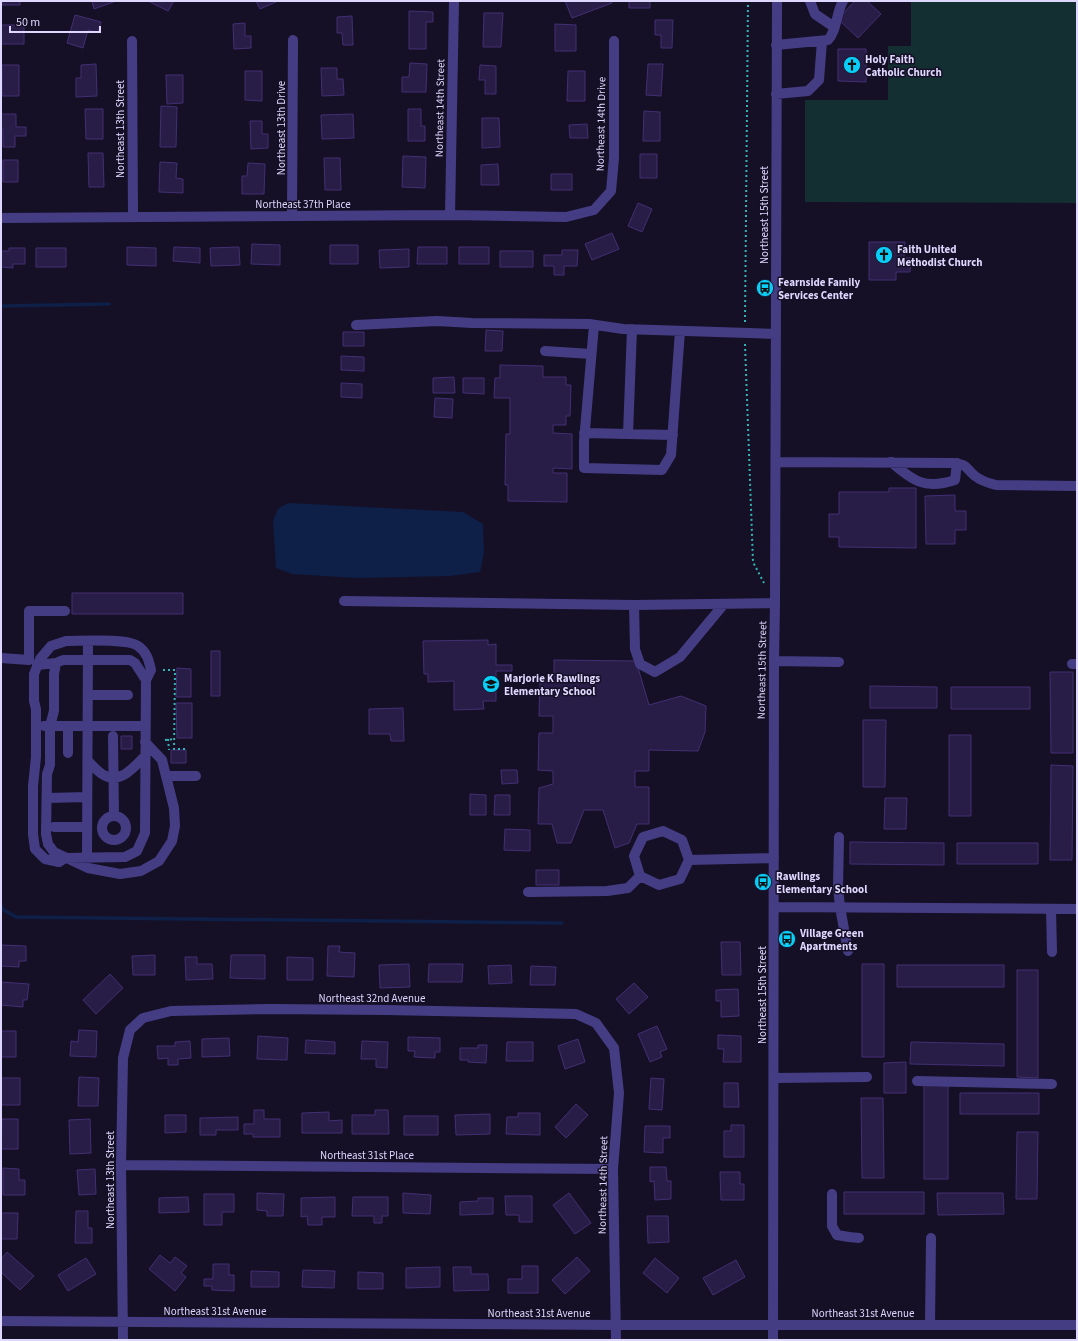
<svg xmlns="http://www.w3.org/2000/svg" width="1078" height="1341" font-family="'Source Sans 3',sans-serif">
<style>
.green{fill:#132f31}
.water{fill:#0e1f48}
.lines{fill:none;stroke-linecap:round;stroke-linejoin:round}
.stream{stroke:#0e1f48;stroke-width:3.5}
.building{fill:#281d47;stroke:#422f73}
.path{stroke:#33b4b6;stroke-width:2;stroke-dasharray:2 3;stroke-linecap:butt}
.minor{stroke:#453d84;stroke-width:10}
.labels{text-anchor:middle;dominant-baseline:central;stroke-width:3;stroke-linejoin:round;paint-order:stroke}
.poi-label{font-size:11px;font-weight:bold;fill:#ded7fe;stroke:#161027;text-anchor:start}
.street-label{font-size:11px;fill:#ded7fe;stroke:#161027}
</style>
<rect width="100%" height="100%" fill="#161027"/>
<path class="green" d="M911,1H1077V203L805,202V100H888V46H911Z"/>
<path class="water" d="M288,503L463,512L483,524L484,552L480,572L450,576L357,578L292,574L276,568L273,521L278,509Z"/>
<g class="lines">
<path class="stream" d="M1,306L109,304
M1,905L2,909L16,917L562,923"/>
</g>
<path class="building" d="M2,1H20V5H2Z
M92,1H116L94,9Z
M148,1H174L168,11Z
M256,1H278L260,9Z
M565,1H611L612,3L572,18Z
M629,1H650V8H629Z
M855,1H867L881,14L858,38L838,19Z
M409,11L433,12V22H426V49H409Z
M484,13H503L501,47H483Z
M75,15L101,22L98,32L88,30L83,48L67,43Z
M352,16L353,45H343L342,33H337V17Z
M655,20H673L672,48H661V35H655Z
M245,23V36H251V48L234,49L233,24Z
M555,24L576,25V51H555Z
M1,25H24V44H1Z
M838,49H866V82L838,81Z
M410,63L427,64L426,92H402V77H409Z
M96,64L97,96L76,97V78H81V65Z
M648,64H663L661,96L646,95Z
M2,65H19V96H2Z
M480,65L496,66V94H485V80H479Z
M321,68H337V79H343L344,95L322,96Z
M245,71H262V101L245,100Z
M568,71H585V101H567Z
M166,75H183V103L167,104Z
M161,106L177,107L176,147H160Z
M85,109H103V139H86Z
M408,109H421V126H425V141H408Z
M644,111L660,112V141H643Z
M1,114H16V127H26V136H15V147H3V129H1Z
M353,114L354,138L322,139L321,115Z
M482,118H499L500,147L482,148Z
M250,121H262V134H268V148L251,149Z
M587,124L588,138H570L569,125Z
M88,153H103L104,187H89Z
M640,154H657V178H640Z
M403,156L426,157L425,188L402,187Z
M324,158H340L341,190H325Z
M3,160H18V182H3Z
M160,162L177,163L176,178L183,179V193L159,192Z
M248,163L265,164L264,194H242V176H247Z
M498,164L499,185H481V165Z
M551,174H572V190H551Z
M638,203L652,209L642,232L628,226Z
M612,233L619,249L592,260L585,244Z
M869,242H905L904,258H911L910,272H896V280H869Z
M252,244L280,245V265L251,264Z
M330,245H358V264H330Z
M127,247L156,248V266L127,265Z
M174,247L200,248V263L173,261Z
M239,247L240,265L211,266L210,248Z
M418,247H447V264H417Z
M459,247H489V264H459Z
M9,248H25V264H13V268L1,267V251H9Z
M36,248H66V267H36Z
M409,249V267L380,268L379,250Z
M562,250H578L577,266H564V275H554V266H544V255H562Z
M500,251H533V267H500Z
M486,330L503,331L502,351H485Z
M343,332H364V346H343Z
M341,356L364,357V371L341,370Z
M500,365L543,366V377H566V385H571L570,416H566V425H553V433L572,434V469L553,468V473H567V502L508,501V485H505L506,434H510V398H494L495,378H500Z
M454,377L455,393H433V378Z
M463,378H484V394L463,393Z
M341,383L362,384V398L341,397Z
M435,398L453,399L452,418L434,417Z
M889,488H916V548L839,547V537H829V514H839V492H889Z
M955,495V511H966V530H955V544H926L925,496Z
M72,593H183V614H72Z
M488,640V645L496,644V665H512V671H496V701H483L484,709L454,710V681L428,682V674H424L423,641Z
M211,651H220V696H211Z
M554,660L636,661L649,705L681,696L706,706L705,732L698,751L649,750V771H635V787H649V824H637L629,843L615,848L603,810H584L571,843H557L552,824H538L539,788L553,784V771L538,770L539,733H553V716H539L540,679H554Z
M177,668L191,669V697H176Z
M1050,672H1073V753H1051Z
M870,686L937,687V708H870Z
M951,687H1030V709H951Z
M176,703H192V738H177Z
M403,708L404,741H391L390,734H369V709Z
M863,720H886L885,787H863Z
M949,735H971V816H949Z
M121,736H132V749H121Z
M171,750H186V763H171Z
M1051,765L1073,766L1072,860H1050Z
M501,770H517L518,783L502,784Z
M470,794L486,795V815H470Z
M495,795H510V815H494Z
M885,798H907L906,829H884Z
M505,829L530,830V851L504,850Z
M850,842L944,843V865L850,864Z
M957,843H1038V864H957Z
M536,870H559V885H536Z
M721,942H740L741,975H722Z
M1,945L26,946V961H19V967L1,966Z
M328,946H340L339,952L355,953L354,977L327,976Z
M155,955V975H133L132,956Z
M231,955H265V979L230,978Z
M185,957H197V964H212L213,979L186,980Z
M287,957L313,958V980H287Z
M409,964L410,987L380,988L379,965Z
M429,964H463L462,982H428Z
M862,964H884V1057H862Z
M511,965L512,983L489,984L488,966Z
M897,965H1004V987H897Z
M531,966L556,967L555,985H530Z
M1017,970H1038V1078L1017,1077Z
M110,974L123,988L96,1014L83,1000Z
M1,982L29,984L27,1000H23V1007L1,1005Z
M634,983L648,997L629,1014L616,999Z
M738,989L739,1016L721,1017V1001H716V990Z
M657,1026L667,1049L660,1052L662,1057L650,1062L638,1034Z
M79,1030L97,1031L96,1057L70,1056L71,1041L78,1042Z
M1,1031H16V1057H1Z
M718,1035L741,1036V1062H723L724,1049H718Z
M258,1036L288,1038L287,1060L257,1059Z
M408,1037L440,1038V1052H435V1058L414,1057L415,1051H408Z
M229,1038L230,1056L202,1057V1039Z
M578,1039L585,1062L565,1069L558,1046Z
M306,1040L335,1042V1054L305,1053Z
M190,1041L191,1058L178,1059V1065H168V1058L158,1059L157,1046H175V1042Z
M362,1041L388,1042L387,1068L376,1067V1059H361Z
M507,1042H533V1061H506Z
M911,1042L1004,1044V1066L910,1064Z
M478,1045H487L486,1063L468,1062V1060H460V1048H478Z
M906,1062V1093H884V1063Z
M79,1077L99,1078L98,1106H78Z
M1,1078H20V1105H1Z
M651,1078L664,1079L662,1110L649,1109Z
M724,1083H738L739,1107H724Z
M924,1085H948V1179H924Z
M960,1093H1039V1114H960Z
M861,1098H883L884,1178H862Z
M576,1104L588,1115L566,1138L555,1127Z
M254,1110H264V1119H280V1137H253V1134H244V1124H254Z
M375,1110H388L389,1134H352V1115H375Z
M329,1112V1121L342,1120V1133H302V1113Z
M518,1113H540V1135L506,1134L507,1117H518Z
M490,1114V1134L456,1135L455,1115Z
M165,1115H186V1132L165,1133Z
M404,1116H438V1135H404Z
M238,1117V1130H216V1135H200V1118Z
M2,1119H18V1149H1Z
M90,1119L91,1153L70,1154L69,1120Z
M731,1125H744V1157H724V1131H731Z
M645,1126H670V1138H663V1153L644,1152Z
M1017,1132H1038L1037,1199H1016Z
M650,1167H666L667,1181H671V1199L655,1200L654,1181L650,1182Z
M3,1168L19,1169V1180H25V1195H3Z
M95,1169L96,1194L79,1195L77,1170Z
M720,1172H740V1184H744V1200H721Z
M844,1192H924V1214H844Z
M257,1193L284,1194L283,1216H267V1211L257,1210Z
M403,1193L431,1195L430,1214L403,1213Z
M569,1193L591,1223L575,1234L553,1205Z
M937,1193H1003L1004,1214L938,1215Z
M204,1194H234V1212H222V1225H204Z
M505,1196H532V1222H519V1215H506Z
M188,1197L189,1212L159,1213V1198Z
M335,1197V1217H322V1225H308L307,1216L301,1217V1198Z
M353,1197H388V1216H382V1223H374V1216H352Z
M478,1198H493V1214L460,1215V1202L478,1201Z
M76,1211H88V1228H92V1243H75Z
M1,1213H18L17,1239H1Z
M647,1216H668L669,1242L648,1243Z
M7,1252L34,1276L20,1290L1,1272V1259Z
M160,1255L170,1263L175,1257L187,1266L181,1273L186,1277L175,1291L149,1269Z
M577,1257L590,1271L565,1294L552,1280Z
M86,1258L96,1274L68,1291L58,1275Z
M655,1258L679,1278L667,1293L643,1273Z
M736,1260L745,1277L713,1295L703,1278Z
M213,1264H229V1275H234V1291L212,1290V1286H204V1279H213Z
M522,1266H538V1293H508V1279H522Z
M440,1267V1287L406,1288V1268Z
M453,1267H471V1274H488L489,1290L454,1291Z
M303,1270L335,1271L334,1288L302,1287Z
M251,1271L279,1272V1287H251Z
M358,1272L383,1273V1289H358Z"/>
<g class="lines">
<path class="path" d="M745,322L748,1
M745,344L753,562L764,583
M163,670H175L174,749H186
M168,739L169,750
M165,740L174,739"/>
<path class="minor" d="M810,1L815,14L834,27
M132,41L133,217
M776,45L828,40C837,31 836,13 843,1
M776,94L808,91L819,80L822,41
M450,215L454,1
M292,216L293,40
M1,218L450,215L566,217L594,210L611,191L614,158V41
M356,325L437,321L472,323L589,324L623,329L776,334
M594,325L584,441V468L662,470L671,455L680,331
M545,351L591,354
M584,433L673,435
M628,434L632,329
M776,462L953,463C969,465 964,467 975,476C981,481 988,483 996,485L1077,486
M891,462C913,481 925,490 955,480L957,463
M344,601L634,605L775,603
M634,605L635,649L640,664L655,672L680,657L724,604
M66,641C82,641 127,638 138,646C147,652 149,661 151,670L146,680L145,833L137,851L125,857L65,858L59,862L45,859L35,849L33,834V786L36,757V709L34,701V674L40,659L51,646Z
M1,658L29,660V611H65
M774,661L839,662
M56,663L54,674V711L50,726V765L47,774L46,834L48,844L54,852L88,868L120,874L141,871L159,861L172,841L175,826L174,808L162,760L145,742
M1072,664H1077
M37,665L56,663L63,660H130L135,663L146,680
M88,695H128
M44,726H145
M68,726V753
M113,736L114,816
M88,761C92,765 97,771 102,774C119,786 134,767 145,756
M166,776H196
M47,798L87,797
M102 828a12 12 0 1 1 24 0a12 12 0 1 1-24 0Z
M54,827H87
M663,831L682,840L689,860L680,879L659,885L640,876L634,856L643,837Z
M839,837L838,887L840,907L848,951
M87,858L88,641
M689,860L774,858
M528,892L607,891L628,888L640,876
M774,907L1077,909
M1051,909L1052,952
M774,1078L867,1077
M917,1081L1052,1084
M121,1165L613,1169
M832,1194V1226L837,1235L849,1237L859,1238
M1,1321L616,1325H1077
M930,1325L931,1238
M123,1340L121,1165L123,1058L130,1030L143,1018L171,1011L271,1009L386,1010L576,1014L596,1023L614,1048L619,1093L613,1169L616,1340
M773,1340L774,661L775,603L777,1"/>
</g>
<defs>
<symbol id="church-disc" viewBox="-11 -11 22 22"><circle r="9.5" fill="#09cff8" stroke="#161027"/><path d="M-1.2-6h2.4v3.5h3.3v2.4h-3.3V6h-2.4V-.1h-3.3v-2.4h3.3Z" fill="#111"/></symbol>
<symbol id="bus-disc" viewBox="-11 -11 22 22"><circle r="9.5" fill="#09cff8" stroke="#161027"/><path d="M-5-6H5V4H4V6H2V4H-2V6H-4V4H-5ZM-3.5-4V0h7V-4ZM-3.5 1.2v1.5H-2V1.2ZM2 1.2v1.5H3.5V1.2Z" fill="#111"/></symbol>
<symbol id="school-disc" viewBox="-11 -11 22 22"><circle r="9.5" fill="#09cff8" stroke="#161027"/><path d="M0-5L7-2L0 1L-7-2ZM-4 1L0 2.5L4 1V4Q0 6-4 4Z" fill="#111"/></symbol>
</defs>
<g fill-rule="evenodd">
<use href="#church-disc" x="842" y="55" width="20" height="20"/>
<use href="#church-disc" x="874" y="245" width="20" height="20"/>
<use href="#bus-disc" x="755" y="278" width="20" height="20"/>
<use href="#school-disc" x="481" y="674" width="20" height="20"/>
<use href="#bus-disc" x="753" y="872" width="20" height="20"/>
<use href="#bus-disc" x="777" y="929" width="20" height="20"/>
</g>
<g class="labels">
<g class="poi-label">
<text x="865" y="59">Holy Faith<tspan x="865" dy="13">Catholic Church</tspan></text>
<text x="897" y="249">Faith United<tspan x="897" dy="13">Methodist Church</tspan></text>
<text x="778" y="282">Fearnside Family<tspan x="778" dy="13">Services Center</tspan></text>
<text x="504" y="678">Marjorie K Rawlings<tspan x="504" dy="13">Elementary School</tspan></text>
<text x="776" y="876">Rawlings<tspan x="776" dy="13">Elementary School</tspan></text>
<text x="800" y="933">Village Green<tspan x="800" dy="13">Apartments</tspan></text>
</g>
<g class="street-label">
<text transform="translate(440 108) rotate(-89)">Northeast 14th Street</text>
<text transform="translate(601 124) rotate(-89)">Northeast 14th Drive</text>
<text transform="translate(281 128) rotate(-90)">Northeast 13th Drive</text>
<text transform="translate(120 129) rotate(-90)">Northeast 13th Street</text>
<text x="303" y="204">Northeast 37th Place</text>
<text transform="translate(764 215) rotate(-90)">Northeast 15th Street</text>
<text transform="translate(762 670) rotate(-89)">Northeast 15th Street</text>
<text transform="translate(762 995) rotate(-90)">Northeast 15th Street</text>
<text x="372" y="998">Northeast 32nd Avenue</text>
<text x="367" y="1155">Northeast 31st Place</text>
<text transform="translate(110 1180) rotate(-90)">Northeast 13th Street</text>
<text transform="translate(603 1185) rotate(-89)">Northeast 14th Street</text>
<text x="215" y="1311">Northeast 31st Avenue</text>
<text x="539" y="1313">Northeast 31st Avenue</text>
<text x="863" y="1313">Northeast 31st Avenue</text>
</g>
</g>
<rect width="1078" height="1341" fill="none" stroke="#ded7fe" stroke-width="4"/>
<path d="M10 26v6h90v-6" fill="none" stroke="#ded7fe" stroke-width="2"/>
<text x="16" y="26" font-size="12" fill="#ded7fe" stroke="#161027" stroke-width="3" paint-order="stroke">50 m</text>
</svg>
